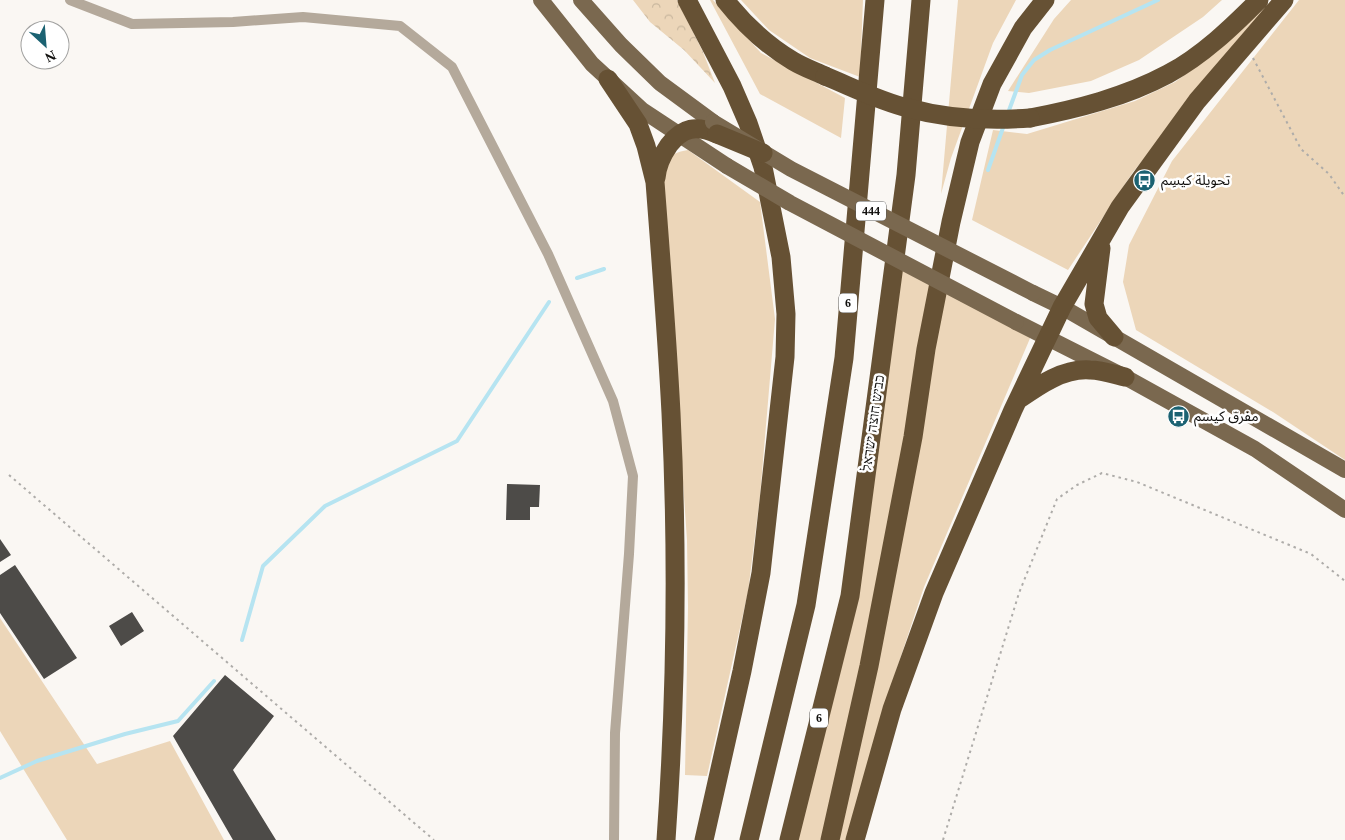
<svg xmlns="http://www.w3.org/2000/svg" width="1345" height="840" font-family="'Times New Roman','Noto Sans Arabic','Noto Sans Hebrew',serif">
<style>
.grass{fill:#ecd6b9}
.forest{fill:url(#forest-crowns)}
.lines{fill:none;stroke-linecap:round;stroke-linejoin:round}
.stream{stroke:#b6e4f1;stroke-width:4}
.building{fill:#4d4b48}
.path{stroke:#aeaca9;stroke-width:2;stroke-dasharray:2.5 4;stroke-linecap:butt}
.minor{stroke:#b4a99b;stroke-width:10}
.primary{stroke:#7a684f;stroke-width:16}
.motorway{stroke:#665134;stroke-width:19}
.primary-bridge{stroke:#7a684f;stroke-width:16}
.motorway-bridge{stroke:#665134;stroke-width:19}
.labels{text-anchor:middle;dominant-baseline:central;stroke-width:5;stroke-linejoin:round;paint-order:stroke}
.shield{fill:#fff;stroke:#595857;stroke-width:1}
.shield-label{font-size:12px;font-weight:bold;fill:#12110f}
.poi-label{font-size:14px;fill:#12110f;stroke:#fff;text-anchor:start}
.street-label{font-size:14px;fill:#12110f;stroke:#fff}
</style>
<defs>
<pattern id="forest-crowns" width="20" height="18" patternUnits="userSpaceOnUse" patternTransform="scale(1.25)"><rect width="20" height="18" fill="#ecd6b9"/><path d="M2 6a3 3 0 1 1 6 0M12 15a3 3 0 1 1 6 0" fill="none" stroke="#c9b79e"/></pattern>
</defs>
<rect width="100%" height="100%" fill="#faf7f3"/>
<path class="grass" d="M710,0H713L761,53L845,98L841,138L760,94Z
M741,0H863L860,77L810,58L769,30Z
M958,0H1016L993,43L951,158L941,194Z
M1071,0H1222L1203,17L1139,60L1091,81L1029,93L1008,91L1054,19Z
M1273,0H1275L1133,172L1068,270L972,220L993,130L1027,134L1135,101L1175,82L1216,52Z
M1299,0H1345V460L1273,412L1136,330L1123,282L1129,245L1172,161Z
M688,150L760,202L775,319L760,496L748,592L707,776L685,775L688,607L687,540L662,181C667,163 666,153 688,150Z
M902,270L1031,336L924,587L881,716L846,840H797Z
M0,618L97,764L170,741L224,840H67L0,731Z"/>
<path class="forest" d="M633,0H677L703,52L715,83L684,50L650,22Z"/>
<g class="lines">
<path class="stream" d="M1008,113L1022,75L1034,60L1050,50L1158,0
M988,170L1004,125
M577,278L604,269
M242,640L263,566L325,506L457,441L549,302
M0,778L37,761L125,734L178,721L214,681"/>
</g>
<path class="building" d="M507,484L540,485L539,507H530V520H506Z
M0,539L11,555L0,562Z
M15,565L77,658L44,679L0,613V575Z
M132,612L144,631L121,646L109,626Z
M225,675L274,716L233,770L276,840H233L173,736Z"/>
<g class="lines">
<path class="path" d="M1253,58L1301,149L1329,174L1345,197
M9,475L434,840
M943,840L1019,593L1057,499L1077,485L1102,473L1137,482L1311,554L1345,581"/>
<path class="minor" d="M70,0L132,24L233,22L303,17L400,26L452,67L548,254L613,401L633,476L629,554L615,733L614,840"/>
<path class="primary" d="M541,0L592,64L642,110L727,166
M581,0L621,45L660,83L713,122
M1033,293L1062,307L1345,470
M1016,322L1125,377L1255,449L1345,510"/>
<path class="motorway" d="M687,0L732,86L748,123L763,167L781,257L786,314L785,357L761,573L742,671L704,840
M725,0C744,24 766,45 793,61C803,67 814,71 825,76
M608,79L638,124L646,146L655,182C661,259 667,336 671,413C678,555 676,698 666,840
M1030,118C1077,109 1125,97 1168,74C1202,56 1232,27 1259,0
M656,178C657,166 662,155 669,145C683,127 696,125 717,134
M1101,248L1094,304L1098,318L1114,337
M1018,400C1038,386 1063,368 1090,370C1101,370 1113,374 1125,377
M749,840L806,605L844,358L875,0
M789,840L850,596L906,175L921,0
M830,840L869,666L913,437L926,349L951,222L970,142L992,84L1023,28L1045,0
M855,840L892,709L934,593L1013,410L1062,307L1120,207L1197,101L1284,0"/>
<path class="primary-bridge" d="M713,122L791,169L1033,293
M727,166L790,203L1016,322"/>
<path class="motorway-bridge" d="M825,76C852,87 879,101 908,108C948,119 990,121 1030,118
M717,134L763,153"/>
</g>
<defs>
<symbol id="bus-disc" viewBox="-11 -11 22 22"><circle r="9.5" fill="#1b6272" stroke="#fff"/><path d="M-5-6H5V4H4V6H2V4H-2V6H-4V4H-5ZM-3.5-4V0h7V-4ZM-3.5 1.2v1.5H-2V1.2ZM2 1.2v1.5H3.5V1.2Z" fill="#fff"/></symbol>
</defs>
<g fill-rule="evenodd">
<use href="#bus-disc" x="1132" y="168" width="25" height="25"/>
<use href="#bus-disc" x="1166" y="404" width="25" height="25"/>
</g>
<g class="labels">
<g class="shield">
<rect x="856" y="201.5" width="30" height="19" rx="4"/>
<rect x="839" y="293.5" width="18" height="19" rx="4"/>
<rect x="810" y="708.5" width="18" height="19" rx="4"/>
</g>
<g class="shield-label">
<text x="871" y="211">444</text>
<text x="848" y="303">6</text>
<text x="819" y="718">6</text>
</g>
<g class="poi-label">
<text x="1161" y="180">تحويلة كيسِم</text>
<text x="1194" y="416">مفرق كيسم</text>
</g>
<g class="street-label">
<text transform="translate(873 423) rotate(-82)">כביש חוצה ישראל</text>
</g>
</g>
<g transform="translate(45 45) rotate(154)"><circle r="24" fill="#ffffff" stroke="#a0a09f"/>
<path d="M0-4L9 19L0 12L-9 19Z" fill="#1b6272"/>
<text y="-8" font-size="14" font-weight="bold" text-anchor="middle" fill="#12110f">N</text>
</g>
</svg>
